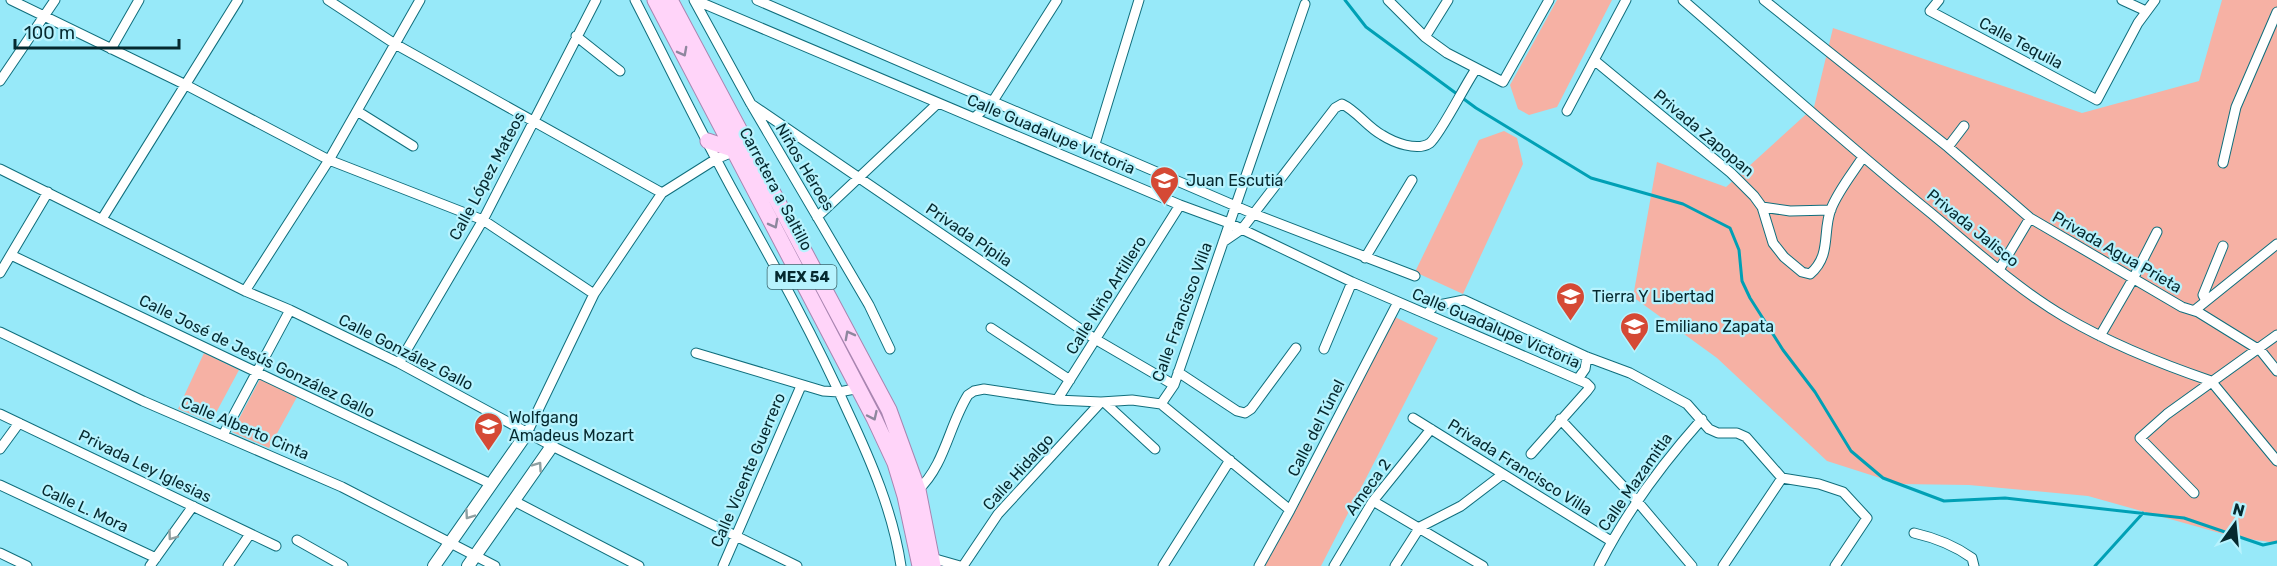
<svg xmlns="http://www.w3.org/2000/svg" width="2277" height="566" font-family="Rubik,sans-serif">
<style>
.green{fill:#f6b1a4}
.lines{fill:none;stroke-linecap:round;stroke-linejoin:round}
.stream{stroke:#00a0b5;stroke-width:3}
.minor-casing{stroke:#106e7c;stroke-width:11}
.tertiary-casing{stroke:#106e7c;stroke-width:14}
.primary-casing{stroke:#a885b0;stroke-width:17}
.minor{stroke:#fff;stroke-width:9}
.tertiary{stroke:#fff;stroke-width:12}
.primary{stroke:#ffd4f9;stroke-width:15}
.oneway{stroke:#8e879e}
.oneway2{stroke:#8e9fa1}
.labels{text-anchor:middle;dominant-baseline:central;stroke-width:4.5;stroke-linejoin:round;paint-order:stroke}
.shield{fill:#b7f3fe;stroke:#3a666d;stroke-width:1.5}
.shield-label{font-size:15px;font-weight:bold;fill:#05292f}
.street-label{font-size:16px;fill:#05292f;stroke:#b7f3fe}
.poi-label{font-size:16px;fill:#05292f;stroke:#b7f3fe;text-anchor:start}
</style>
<rect width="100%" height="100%" fill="#97e9f9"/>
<path class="green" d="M1557,0H1612L1557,107L1529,115L1518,109L1510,85Z
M2222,0H2277V543L2234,537L2088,496L1969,485L1899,484L1827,461L1717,358L1633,297L1657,162L1726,187L1814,107L1833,28L2082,113L2199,81Z
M1504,131L1517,138L1523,164L1463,294L1415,272L1479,140Z
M1395,317L1438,338L1321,566H1265Z
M204,353L239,370L211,422L178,409Z
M260,379L297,397L269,448L232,432Z"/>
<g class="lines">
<path class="stream" d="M1345,0L1366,27L1476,108L1591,178L1683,204L1730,228L1739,250L1742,281L1750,298L1783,350L1815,392L1851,451L1883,478L1944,501L2005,498L2184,518L2263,545L2277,542
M2095,566L2143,513"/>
<defs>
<path id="minor" d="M11,0L186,85L329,160L483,220L594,294
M328,0L395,44L662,193
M635,0C669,66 701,133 737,198C776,268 815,338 848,412C871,461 893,512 901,566
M694,0L751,104L869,305L890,349
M695,0L1180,205L1229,223L1352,282L1586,383L1590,387L1587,391L1531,454
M757,0L1254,214L1415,276
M1388,0L1425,37L1447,53L1503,82L1549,0
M1683,0C1766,72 1847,145 1932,214C1975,250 2017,289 2065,317C2111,344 2161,364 2211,381
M1764,0L1948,147L2030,218L2182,307L2198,312L2261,351L2277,371
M1939,0L1930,11L2097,100L2138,23L2155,0
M2122,0L2146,11
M576,36L620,71
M1425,37L1448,0
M111,49L139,0
M1594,60L1731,173L1754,196L1762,207L1773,243L1784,257L1802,272L1810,274C1832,255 1822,232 1831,209C1838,191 1852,174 1863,157
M0,81L55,0
M751,104L1095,339L1174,385
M357,111L413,146
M1567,111L1626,0
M975,117L993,101L1057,0
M1095,144L1139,0
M1948,147L1964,126
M2223,163L2236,107L2277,12
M0,169L245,291L290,310L399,363L552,446L797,566
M1762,207L1790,211L1831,210
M817,217L938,103
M102,219L238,0
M1223,242L1242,229L1335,108L1342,104C1357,111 1367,127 1382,135C1393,142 1417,152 1430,143C1440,135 1466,83 1476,69
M11,255L491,484
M1365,258L1412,180
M1999,270L2030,218
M0,273L48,192
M245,291L329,160L420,0
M2206,301L2203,295L2223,246
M2195,310L2277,244
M1427,314L1434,306L1464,300L1587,357L1630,373L1687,404L1709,429L1718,433H1737L1746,437L1782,478
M991,328L1070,380
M0,332L143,401L342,487L495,566
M2100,336L2133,279L2157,232
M1324,349L1352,282
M696,353L823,391L839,392L860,388
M399,363L483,220L596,0
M1178,372L1237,411L1245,413L1251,409L1296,348
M1578,379L1585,369L1587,357
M2211,381L2277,461
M1057,400L1180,205
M1104,402L1155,449
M1161,404L1174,385L1305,4
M0,414L276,546
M1413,418L1611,541
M1560,419L1637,501L1692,566
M527,433L594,294L662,193L716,159L735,151
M223,435L290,310
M0,449L19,423
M1782,478L1819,484L1843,492L1867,518L1835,566
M0,485L156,558
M918,490C945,465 949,425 968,395L974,391L984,389L1057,400L1101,402L1132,400L1161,404L1290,510
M2194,493L2140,438L2167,414L2277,335
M514,501L639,566
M1373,501L1483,566
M1914,533C1936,538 1954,545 1972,558L1974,566
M297,540L343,566
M0,553L27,566
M932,558L960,566
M150,566L193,506
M228,566L250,534
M723,566L801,386
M963,566L998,514L1101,402
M1163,566L1230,460
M1259,566L1290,510L1398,302
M1334,566L1373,501L1431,429
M1395,566L1420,527L1461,506L1503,474
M1599,566C1626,512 1662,464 1702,419
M1723,566L1782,478"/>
<path id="tertiary" d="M434,566L527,433
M468,566L552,446"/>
<path id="primary" d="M655,0L874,418L895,463L905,496L920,566
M670,0L889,410L918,490L933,566
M708,141L735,150"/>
</defs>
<use href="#minor" class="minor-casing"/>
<use href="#tertiary" class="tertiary-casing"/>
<use href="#primary" class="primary-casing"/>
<use href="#minor" class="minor"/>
<use href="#tertiary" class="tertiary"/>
<use href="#primary" class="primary"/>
</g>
<defs><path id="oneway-chevron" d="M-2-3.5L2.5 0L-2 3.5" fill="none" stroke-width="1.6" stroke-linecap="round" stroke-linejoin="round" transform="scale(1.5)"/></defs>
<g class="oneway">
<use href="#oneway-chevron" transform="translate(683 52) rotate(62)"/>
<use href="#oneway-chevron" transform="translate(774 224) rotate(62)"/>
<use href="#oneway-chevron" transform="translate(849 335) rotate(-118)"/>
<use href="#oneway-chevron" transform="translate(873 416) rotate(65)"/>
</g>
<g class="oneway2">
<use href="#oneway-chevron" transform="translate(538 466) rotate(-55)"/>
<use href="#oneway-chevron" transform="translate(469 515) rotate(125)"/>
<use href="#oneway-chevron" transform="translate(172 536) rotate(126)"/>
</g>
<defs>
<symbol id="school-pin" viewBox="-11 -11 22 30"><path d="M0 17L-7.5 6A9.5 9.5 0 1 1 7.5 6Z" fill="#d54935" stroke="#b7f3fe"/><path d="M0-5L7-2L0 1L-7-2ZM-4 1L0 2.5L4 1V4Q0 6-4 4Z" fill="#fff"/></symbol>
</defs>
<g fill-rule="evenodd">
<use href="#school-pin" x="1148" y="164" width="33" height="45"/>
<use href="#school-pin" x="1554" y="280" width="33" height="45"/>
<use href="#school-pin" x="1618" y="310" width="33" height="45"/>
<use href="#school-pin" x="472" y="410" width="33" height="45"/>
</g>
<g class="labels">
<rect class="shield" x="767.5" y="265" width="69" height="24" rx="4.5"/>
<g class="shield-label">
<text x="802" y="277">MEX 54</text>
</g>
<g class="street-label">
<text transform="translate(2021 43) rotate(28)">Calle Tequila</text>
<text transform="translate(1704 133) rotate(40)">Privada Zapopan</text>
<text transform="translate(1051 134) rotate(23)">Calle Guadalupe Victoria</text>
<text transform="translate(805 167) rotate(59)">Niños Héroes</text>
<text transform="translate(487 176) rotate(-62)">Calle López Mateos</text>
<text transform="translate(776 189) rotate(62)">Carretera a Saltillo</text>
<text transform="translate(1973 228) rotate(39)">Privada Jalisco</text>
<text transform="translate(969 235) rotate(34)">Privada Pípila</text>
<text transform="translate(2117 252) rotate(30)">Privada Agua Prieta</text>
<text transform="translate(1106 295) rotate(-58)">Calle Niño Artillero</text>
<text transform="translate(1182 312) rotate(-70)">Calle Francisco Villa</text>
<text transform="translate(1496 328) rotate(23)">Calle Guadalupe Victoria</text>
<text transform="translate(406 352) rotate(27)">Calle González Gallo</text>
<text transform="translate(257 356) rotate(26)">Calle José de Jesús González Gallo</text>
<text transform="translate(245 428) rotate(23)">Calle Alberto Cinta</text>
<text transform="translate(1316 428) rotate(-63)">Calle del Túnel</text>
<text transform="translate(145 466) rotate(26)">Privada Ley Iglesias</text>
<text transform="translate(1520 467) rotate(32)">Privada Francisco Villa</text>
<text transform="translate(748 470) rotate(-67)">Calle Vicente Guerrero</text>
<text transform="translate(1018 472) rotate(-48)">Calle Hidalgo</text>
<text transform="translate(1635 482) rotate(-55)">Calle Mazamitla</text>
<text transform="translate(1368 487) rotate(-54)">Ameca 2</text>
<text transform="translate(85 508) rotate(25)">Calle L. Mora</text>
</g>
<g class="poi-label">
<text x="1186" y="180">Juan Escutia</text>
<text x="1592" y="296">Tierra Y Libertad</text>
<text x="1655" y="326">Emiliano Zapata</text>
<text x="509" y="417">Wolfgang<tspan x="509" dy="18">Amadeus Mozart</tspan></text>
</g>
</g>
<g transform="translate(2235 524) rotate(15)" stroke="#b7f3fe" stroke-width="4.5" paint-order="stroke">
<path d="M0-4.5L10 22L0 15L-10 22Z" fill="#05292f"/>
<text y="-9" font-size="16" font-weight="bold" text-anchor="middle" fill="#05292f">N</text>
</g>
<path d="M15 39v9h164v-9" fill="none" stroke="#05292f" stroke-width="3"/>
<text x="24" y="39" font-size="18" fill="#05292f" stroke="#b7f3fe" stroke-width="4.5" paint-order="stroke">100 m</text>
</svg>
